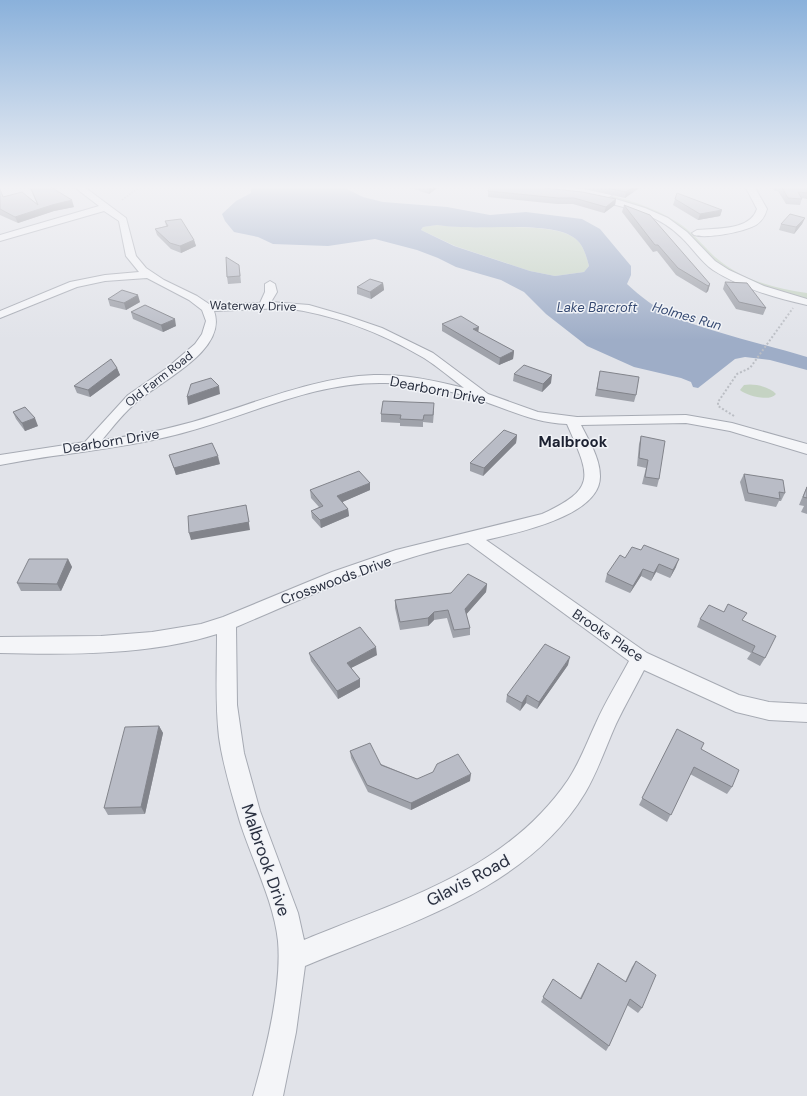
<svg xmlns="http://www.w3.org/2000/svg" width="807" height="1096" font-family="'DM Sans',sans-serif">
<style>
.green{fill:#c5d3c3}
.water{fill:#9eadc7;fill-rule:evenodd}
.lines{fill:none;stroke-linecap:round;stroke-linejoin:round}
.minor-casing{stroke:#a6aab3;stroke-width:2}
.path-far1{stroke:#bbbec4;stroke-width:1.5;stroke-dasharray:1.5 1.5;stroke-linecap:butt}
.path{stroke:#bbbec4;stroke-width:2;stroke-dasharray:2 2;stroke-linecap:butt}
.minor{fill:#f4f5f8;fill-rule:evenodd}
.wall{fill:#9fa2aa}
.shaded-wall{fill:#82848b}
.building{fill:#b9bcc6;stroke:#82848b}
.labels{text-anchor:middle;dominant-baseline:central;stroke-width:3;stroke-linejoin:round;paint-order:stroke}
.far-street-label{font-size:12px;fill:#2a3040;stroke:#f1f3f7}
.far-water-label{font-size:13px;font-style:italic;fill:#364a72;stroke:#f1f3f7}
.street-label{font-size:14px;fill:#2a3040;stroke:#f1f3f7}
.neighbourhood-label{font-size:15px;font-weight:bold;fill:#1c2131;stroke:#f1f3f7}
.near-street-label{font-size:17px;fill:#2a3040;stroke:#f1f3f7}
</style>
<rect width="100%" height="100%" fill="#e1e3e9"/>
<path class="green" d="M507,186C563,186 628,191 677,222C693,232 702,245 715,257C741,280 774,288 807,293V300L754,283L722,268L701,249L644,209Z
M437,225C446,226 455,227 464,227C490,228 552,223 573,237C583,243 586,255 589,266L584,272L555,276L530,271L455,246L421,230L423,227Z
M744,385C754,383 770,387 776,394C770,402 747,396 740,390Z"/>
<path class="water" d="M251,186H341L363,197L383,202L447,207L490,215L526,212L582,219L600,229L631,266V275L627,284C640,296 655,308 672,316C713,333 764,344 807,357V370L770,360L745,357L735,359L698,388L693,387L691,382L681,378L634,367L587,346L546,314L524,292L501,280L456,267L438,258L417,250L375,239L328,246L273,244L258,237L234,232L225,221L222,214L236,201L251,193ZM437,225C445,226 453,227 461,227C489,229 550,222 573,237C583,243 586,255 589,266L584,272L555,276L530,271L454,246L421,230L423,227Z"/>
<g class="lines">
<defs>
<path id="minor" d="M73,186H83L126,218L136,256L146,268L164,280L197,296L209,304L260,303L265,292V284L270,281L275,284L277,292L271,302L309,305L347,316L382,328L433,353L488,394L538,412L577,417L686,415L732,423L807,444V454L730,431L686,423L581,425C589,441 600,458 600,476C601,516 516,533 486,540L647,653L739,695L769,702L807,704V722L769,720L736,712L644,670C635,688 625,705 616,724C606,746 598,771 585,793C526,891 405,924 305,966L296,1032L283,1096H253C266,1051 282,987 278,941C274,902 252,860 240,822C232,794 223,766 219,737C215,703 217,668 217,634C152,655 68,655 0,653V637L101,636L152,632L201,624L223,617L332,572L396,550L542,514C599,488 589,475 567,424C536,423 511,411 483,401C452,391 418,383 385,383C313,381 244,418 175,435C118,450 58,453 0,465V455L85,442L128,395L167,368L195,344L202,334L206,321L202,310L189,300L147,278L105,281L77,287L0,318V311L70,282L105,275L139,272L126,256L119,221L104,211L0,241V235L99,206ZM284,308C333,314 382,333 424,358C438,367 451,378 464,388C434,380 404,374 374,375C320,377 268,398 218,414C180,427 142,435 102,440C113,427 124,412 138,401C162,380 228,350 214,311ZM468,543L629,661C618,682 605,702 596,723C587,742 580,762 568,780C506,871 401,900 304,940L298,913L260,811L244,753L237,705L236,627C312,595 387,559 468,543Z
M543,186H567L608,192L612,195L609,197L645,208L668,218L687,232L715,261L729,270L764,286L807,299V305C775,298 741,288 713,270C700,261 692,247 681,237C657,213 623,207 592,199V195L547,189Z
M745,186H754L767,209C765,216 762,221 756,225C744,232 707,239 694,235L692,233L697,230C716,228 750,231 757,209Z"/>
</defs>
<use href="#minor" class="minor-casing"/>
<path class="path-far1" d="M122,200L141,186"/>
<path class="path" d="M734,416L718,406V402L737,374L750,368L793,308"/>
<use href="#minor" class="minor"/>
</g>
<path class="wall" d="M29,186H49L74,207L54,211L18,223L0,215V189L3,197L37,204Z
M411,186H440L429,194L411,188Z
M550,186H639V188L625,198L584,189L560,187Z
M770,186H805L807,189V199L802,198L800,205L786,204L778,191H775Z
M488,191L616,199L615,205L604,213L573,204H557L488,197Z
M675,199L722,210L720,216L698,220L673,205Z
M624,205L710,284L708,291L706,293L676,275L657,251L653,252L622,212Z
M805,218L802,224L794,234L779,230L781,224Z
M165,221L194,240L196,246L181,253L171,249L157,235L155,229L166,226Z
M240,272L241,283L228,284L227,277Z
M725,282L766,308L763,315L736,309L723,289Z
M383,283L384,290L371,299L357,294V287Z
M108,299L140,302L126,310L110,306Z
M131,312L176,326L163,332L133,319Z
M442,324L514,351L513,359L499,365L442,331Z
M117,368L120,375L90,397L77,393L74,386Z
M600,371L636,395L634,402L595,396Z
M514,374L551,383L542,392L513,381Z
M434,411L433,423L423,422V427L400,426V423L381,422V414Z
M13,412L38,426L25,431L16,419Z
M517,435L516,443L483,476L470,471V463Z
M641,436L659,479L657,487L642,484L646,468L637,466L639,444Z
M169,455L220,464L176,475Z
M744,474L785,493L781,501H779L776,507L745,501L740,482Z
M807,486V514L801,512L804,506L799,505Z
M310,490H370L342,502L348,509L349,516L321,528L312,518L311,511L319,507L311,498Z
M625,558L676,567L670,578L656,572L651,581L641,576L630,593L605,582L607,574Z
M68,559L72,567L61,591H21L17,583Z
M487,584L486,592L466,614L470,628V635L453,638L447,618L434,620L428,626L400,630L395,608V600L451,593Z
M700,619L743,621L765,658L760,666L747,659L751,653L697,627Z
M309,653L377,655L351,668L360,679V687L338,699L311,661Z
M568,665L537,709L526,703L520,711L506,702L507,695Z
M159,726L163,733L145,814L108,815L104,808Z
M677,729L701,749L732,787L727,794L690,774L667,822L639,805Z
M350,751L417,779L470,781L411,810L368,792L351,758Z
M636,961L642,1008L638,1013L627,1005L609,1046L606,1051L541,1002L553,979L580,998L598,963L625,982L632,967Z"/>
<path class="shaded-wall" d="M432,186H440L429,194V188Z
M634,186H639V188L625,198L626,192Z
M616,199L615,205L604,213L606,207Z
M72,200L74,207L54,211L18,223L15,217L52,205Z
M722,210L720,216L698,220L700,214Z
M805,218L802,224L794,234L796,227Z
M194,240L196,246L181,253L180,246Z
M383,283L384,290L371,299L370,292Z
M710,284L708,291L706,293L708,286Z
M138,295L140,302L126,310L124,303Z
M175,319L176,326L163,332L161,325Z
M479,327L478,334L473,329Z
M514,351L513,359L499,365L500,358Z
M117,368L120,375L90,397L88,390Z
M552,375L551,383L542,392L543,384Z
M219,386L220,394L188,405L187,397Z
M35,418L38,426L25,431L22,423Z
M517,435L516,443L483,476L484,468Z
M218,456L220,464L176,475L174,468Z
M370,483V490L338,504L337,496Z
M246,505L250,530L191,540L189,533Z
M348,509L349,516L321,528L320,520Z
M68,559L72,567L61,591L57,584Z
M679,559L676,567L670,578L673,570Z
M659,564L656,572L651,581L654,573Z
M643,569L641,576L630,593L633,586Z
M487,584L486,592L464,617L465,609Z
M434,612V620L428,626V618Z
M376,647L377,655L347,670V663Z
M570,657L568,665L537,709L539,702Z
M360,679V687L338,699L337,691Z
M527,695L526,703L520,711L522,703Z
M159,726L163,733L145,814L141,807Z
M471,774L470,781L411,810V803Z"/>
<path class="building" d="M30,186H49L72,200L52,205L15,217L0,209V189L3,197L22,192L38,205Z
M424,186H432L429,188Z
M490,186H525L582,192L616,199L606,207L574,198H558L488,191Z
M599,186H634L626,192Z
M781,186H805L807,189V193L798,192L802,199L788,198Z
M677,193L722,210L700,214L675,199Z
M624,205L650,215L710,284L708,286L678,268L658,245H655Z
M790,214L805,218L796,227L781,224Z
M181,219L194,240L180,246L170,243L155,229L168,226L165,221Z
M226,257L239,265L240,276L227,277Z
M370,279L383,283L370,292L357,287Z
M725,282L747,283L766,308L739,302Z
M122,290L138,295L124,303L108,299Z
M145,305L175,319L161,325L131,312Z
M461,316L479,327L473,329L514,351L500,358L442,324Z
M111,359L117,368L88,390L74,386Z
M524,365L552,375L543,384L514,374Z
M600,371L639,377L636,395L597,389Z
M211,378L219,386L187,397L191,384Z
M383,401L434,403L433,415H424L423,420L400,419L401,415L381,414Z
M25,407L35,418L22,423L13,412Z
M504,430L517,435L484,468L470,463Z
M641,436L665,441L659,479L645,477L648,460L639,458Z
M212,443L218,456L174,468L169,455Z
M359,471L370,483L337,496L348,509L320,520L311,511L323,506L310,490Z
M744,474L783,480L785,493L779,492L780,499L748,493Z
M807,487V498L803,497Z
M246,505L249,522L189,533L188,516Z
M644,545L679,559L673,570L659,564L654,573L643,569L633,586L607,574L620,555L625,558L632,547L641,550Z
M29,559H68L57,584L17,583Z
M468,574L487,584L465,609L470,628L454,630L448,610L434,612L428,618L400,622L395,600L451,593Z
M728,604L747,613L742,620L776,636L765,658L752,652L755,646L700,619L709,605L724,612Z
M360,627L376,647L347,663L360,679L337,691L309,653Z
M545,644L570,657L539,702L527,695L522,703L507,695Z
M159,726L141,807L104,808L125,727Z
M677,729L704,743L701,749L739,770L732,787L694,767L671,815L642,798Z
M370,743L381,765L417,779L433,772L437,764L458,754L471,774L411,803L367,785L350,751Z
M636,961L656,975L642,1008L630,999L609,1046L543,997L553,979L581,999L598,963L626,982Z"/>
<linearGradient id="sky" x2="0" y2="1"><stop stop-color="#8ab1db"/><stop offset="0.55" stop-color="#f2f2f5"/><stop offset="1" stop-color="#f2f2f5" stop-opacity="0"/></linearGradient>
<rect width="807" height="340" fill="url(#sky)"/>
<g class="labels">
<g class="far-street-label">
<text transform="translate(253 306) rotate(1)">Waterway Drive</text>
<text transform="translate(159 379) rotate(-38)">Old Farm Road</text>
</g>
<g class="far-water-label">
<text x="597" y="307">Lake Barcroft</text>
<text transform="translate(687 316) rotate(16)">Holmes Run</text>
</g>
<g class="street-label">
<text transform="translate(438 390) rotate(11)">Dearborn Drive</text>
<text transform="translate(111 441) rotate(-9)">Dearborn Drive</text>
<text transform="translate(336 580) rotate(-20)">Crosswoods Drive</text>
<text transform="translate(608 635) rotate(34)">Brooks Place</text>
</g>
<g class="neighbourhood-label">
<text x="573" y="442">Malbrook</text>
</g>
<g class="near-street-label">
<text transform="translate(266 860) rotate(71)">Malbrook Drive</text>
<text transform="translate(468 880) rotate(-28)">Glavis Road</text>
</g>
</g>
</svg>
